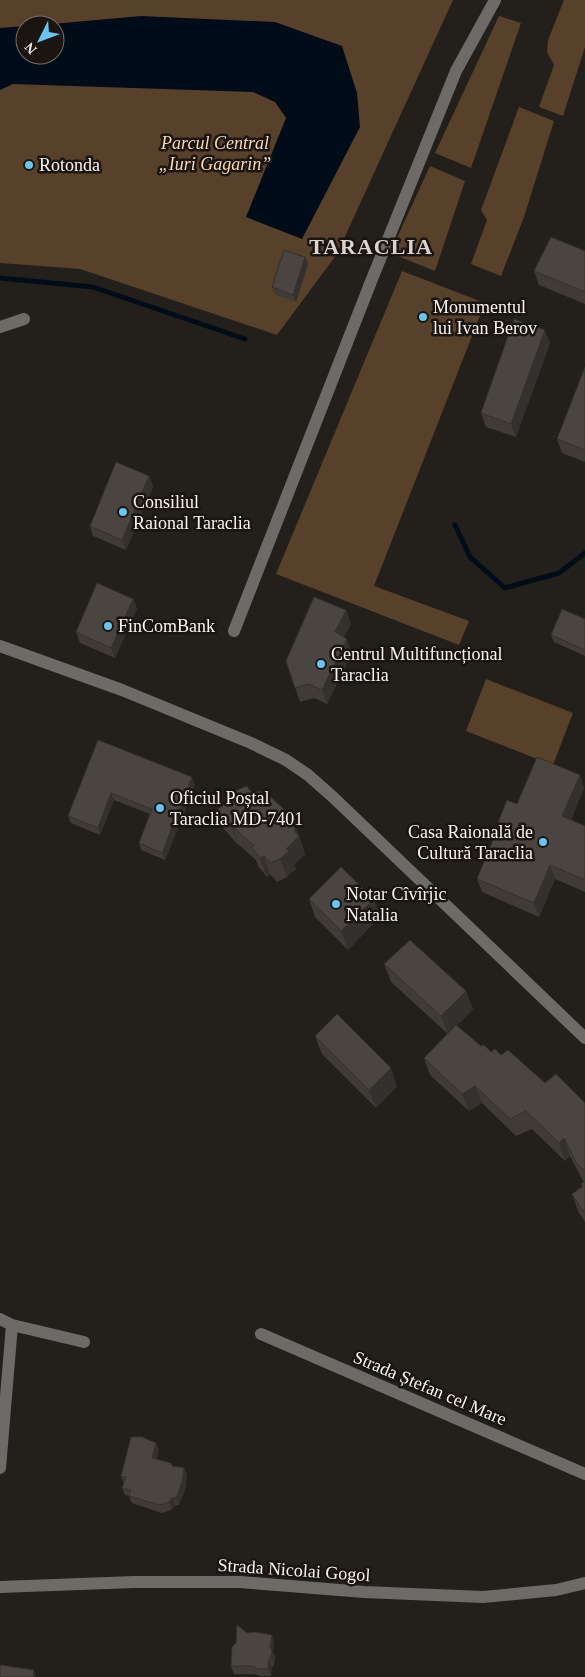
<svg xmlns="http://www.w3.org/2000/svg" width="585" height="1677" font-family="'Times New Roman',serif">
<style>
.green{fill:#57412a;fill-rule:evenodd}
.water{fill:#000d18}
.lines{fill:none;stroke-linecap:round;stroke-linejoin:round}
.stream{stroke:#000d18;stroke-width:5}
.pedestrian{stroke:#6d6b68;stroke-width:12}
.minor{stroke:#6d6b68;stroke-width:12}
.tertiary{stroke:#6d6b68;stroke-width:12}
.wall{fill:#403b37}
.shaded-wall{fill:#34302d}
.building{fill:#4a4540;stroke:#34302d}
.poi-dot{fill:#68c4f0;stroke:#1a1511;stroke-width:2}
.labels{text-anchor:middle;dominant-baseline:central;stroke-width:5;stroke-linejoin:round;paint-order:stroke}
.park-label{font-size:18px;font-style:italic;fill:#fcd8b3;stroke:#1a1511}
.poi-label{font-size:18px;fill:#f8f4f1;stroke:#1a1511;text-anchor:start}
.street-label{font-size:18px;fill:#f8f4f1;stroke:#1a1511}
.district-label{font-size:22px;font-weight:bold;letter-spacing:1px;fill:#dad4cd;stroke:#1a1511}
</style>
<rect width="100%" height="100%" fill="#231f1a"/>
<path class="green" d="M0,0H453L337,254L277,335L80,269L0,263ZM25,25H55V55H25Z
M564,0H585V47L563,116L539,107L554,65L547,52L548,40Z
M499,16L521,23L471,168L435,153Z
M519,107L554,121L524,217L501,276L471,264L487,220L481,210Z
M430,166L465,181L435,271L390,253Z
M402,271L485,303L374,586L469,621L459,645L276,574Z
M486,679L573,713L553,765L466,731Z"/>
<path class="water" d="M141,16L275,22L342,46L357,93L360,127L302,239L246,217L286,118L275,102L253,92L13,84L0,90V28L25,26V55H55V25H41Z"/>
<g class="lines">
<path class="stream" d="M0,278L93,287L245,339
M455,525L470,557L505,588L559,573L585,553"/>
<path class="pedestrian" d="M234,631L370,284"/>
<path class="minor" d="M370,284L456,71L495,0
M0,327L24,319
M0,646L122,690L251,743L286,760L308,775L334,798L585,1038
M0,1319L12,1325L84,1342
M261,1334L585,1474
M0,1468L12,1325"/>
<path class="tertiary" d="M0,1587L134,1582H240L364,1592L483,1597L556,1590L585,1583"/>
</g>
<path class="wall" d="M585,251V304L539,285L534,271Z
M305,257L308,264L296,302L274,294L272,287Z
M550,343L516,437L486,427L481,413Z
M585,367V462L562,453L557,439Z
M149,476L153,487L126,550L93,536L90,526Z
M133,599L137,609L115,658L80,643L76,632Z
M346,610L351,624L344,637L352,653L327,704L314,698L300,702L286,661Z
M585,619V656L554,642L551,635Z
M98,740L195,785L165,860L141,850L139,843L150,814L114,800L100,835L71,823L68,816Z
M580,775L584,788L571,820L585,826V892L555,879L539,917L482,892L477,879L495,836L494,832L517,804Z
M250,791L293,818L305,854L294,865L296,869L287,877L277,882L270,874L267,877L258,866L256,860L238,844V845L224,829L217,810L229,800Z
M309,899L380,917L348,950L315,917Z
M384,964L466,991L473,1009L456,1026L481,1046L491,1052L501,1055L545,1083L585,1103V1222L578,1211L572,1194L582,1187L581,1184L584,1182L582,1179L570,1156L565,1161L532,1129L516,1136L482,1103L469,1111L430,1075L424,1058L448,1034L391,982Z
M315,1036L397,1086L376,1108L322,1054Z
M156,1443L159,1450L156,1459L172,1466L184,1468L187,1476L185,1489L179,1505H176L171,1510L162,1513L132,1503L129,1496L125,1495L122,1488L124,1483L121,1476Z
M247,1633L274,1643L273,1652L275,1657L274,1665L272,1667L271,1676H260L255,1674H234L231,1666Z"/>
<path class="shaded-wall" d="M305,257L308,264L296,302L293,295Z
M545,330L550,343L516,437L511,424Z
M149,476L153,487L126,550L122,540Z
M133,599L137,609L115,658L111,648Z
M346,610L351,624L340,645L335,632Z
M347,639L352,653L327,704L322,690Z
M580,775L584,788L567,830L562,816Z
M192,777L195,785L165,860L162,853Z
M111,793L114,800L100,835L98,828Z
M293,818L305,854L294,865L296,869L287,877L280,859L295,832Z
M232,826L238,844V845L231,827Z
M264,856L270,874L267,877L260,858Z
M550,865L555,879L539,917L534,903Z
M374,899L380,917L348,950L341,931Z
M466,991L473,1009L448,1034L441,1016Z
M391,1068L397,1086L376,1108L369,1090Z
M475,1086L482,1103L469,1111L462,1094Z
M564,1138L570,1156L565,1161L559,1143Z
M156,1443L159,1450L155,1466L152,1458Z
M184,1468L187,1476L185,1489L179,1505L176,1498Z
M173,1497L176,1505L171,1510L169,1502Z
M272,1635L274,1643L273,1652L275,1657L274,1665L271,1658L270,1648Z
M269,1659L272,1667L271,1676L268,1669Z
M34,1670L36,1677H33Z"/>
<path class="building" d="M551,237L585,251V292L534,271Z
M284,250L305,257L293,295L272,287Z
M514,319L545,330L511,424L481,413Z
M585,367V450L557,439Z
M116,462L149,476L122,540L90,526Z
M97,583L133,599L111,648L76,632Z
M314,597L346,610L335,632L347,639L322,690L309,684L295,688L286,661Z
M562,609L585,619V650L551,635Z
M98,740L192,777L162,853L139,843L152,809L111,793L98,828L68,816Z
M537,757L580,775L562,816L585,826V880L550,865L534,903L477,879L496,833L494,832L507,800L517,804Z
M247,786L250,791L265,792L285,810L293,818L295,832L299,836L286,849L289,851L280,859L270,863L264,856L260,858L252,848L254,846L232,826L231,827L217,810L229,800L228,799L235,791Z
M341,867L374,899L341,931L309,899Z
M410,940L466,991L441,1016L384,964Z
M337,1014L391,1068L369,1090L315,1036Z
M456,1025L481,1046L484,1045L491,1052L495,1049L501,1055L508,1050L545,1083L556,1074L585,1103V1171L576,1162L564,1138L559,1143L526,1111L510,1119L475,1086L462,1094L424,1058Z
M585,1181V1210L583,1211L572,1194L583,1186L581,1184Z
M131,1437H142L156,1443L152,1458L171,1463L172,1466L184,1468L182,1482L176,1498L173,1497L169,1502L160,1505L129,1496L131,1490L122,1488L126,1477L121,1476Z
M237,1625L247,1633L255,1632L272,1635L270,1648L272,1650L271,1658L269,1659L268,1669H258L253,1666H231L232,1647L236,1643Z
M0,1665L34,1670L33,1677H0Z"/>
<g class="poi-dot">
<circle cx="29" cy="165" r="5"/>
<circle cx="423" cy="317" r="5"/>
<circle cx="123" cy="512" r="5"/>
<circle cx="108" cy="626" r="5"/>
<circle cx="321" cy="664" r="5"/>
<circle cx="160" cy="808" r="5"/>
<circle cx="543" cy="842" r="5"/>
<circle cx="336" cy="904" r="5"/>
</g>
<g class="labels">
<g class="park-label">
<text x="215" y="143">Parcul Central<tspan x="215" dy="21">„Iuri Gagarin”</tspan></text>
</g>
<g class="poi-label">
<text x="39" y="165">Rotonda</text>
<text x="433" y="307">Monumentul<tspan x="433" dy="21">lui Ivan Berov</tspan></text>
<text x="133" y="502">Consiliul<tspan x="133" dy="21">Raional Taraclia</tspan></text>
<text x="118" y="626">FinComBank</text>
<text x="331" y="654">Centrul Multifuncțional<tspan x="331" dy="21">Taraclia</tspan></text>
<text x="170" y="798">Oficiul Poștal<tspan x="170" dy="21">Taraclia MD-7401</tspan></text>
<text x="533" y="832" text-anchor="end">Casa Raională de<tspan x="533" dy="21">Cultură Taraclia</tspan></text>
<text x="346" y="894">Notar Cîvîrjic<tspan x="346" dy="21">Natalia</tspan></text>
</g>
<g class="street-label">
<text transform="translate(430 1388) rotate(23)">Strada Ștefan cel Mare</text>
<text transform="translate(294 1570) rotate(4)">Strada Nicolai Gogol</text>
</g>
<g class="district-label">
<text x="371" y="246">TARACLIA</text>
</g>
</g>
<g transform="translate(40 40) rotate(228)"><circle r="24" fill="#1a1511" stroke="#736e6b"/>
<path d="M0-4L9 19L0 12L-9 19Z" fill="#68c4f0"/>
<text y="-8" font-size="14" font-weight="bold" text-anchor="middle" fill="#f8f4f1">N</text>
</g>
</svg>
